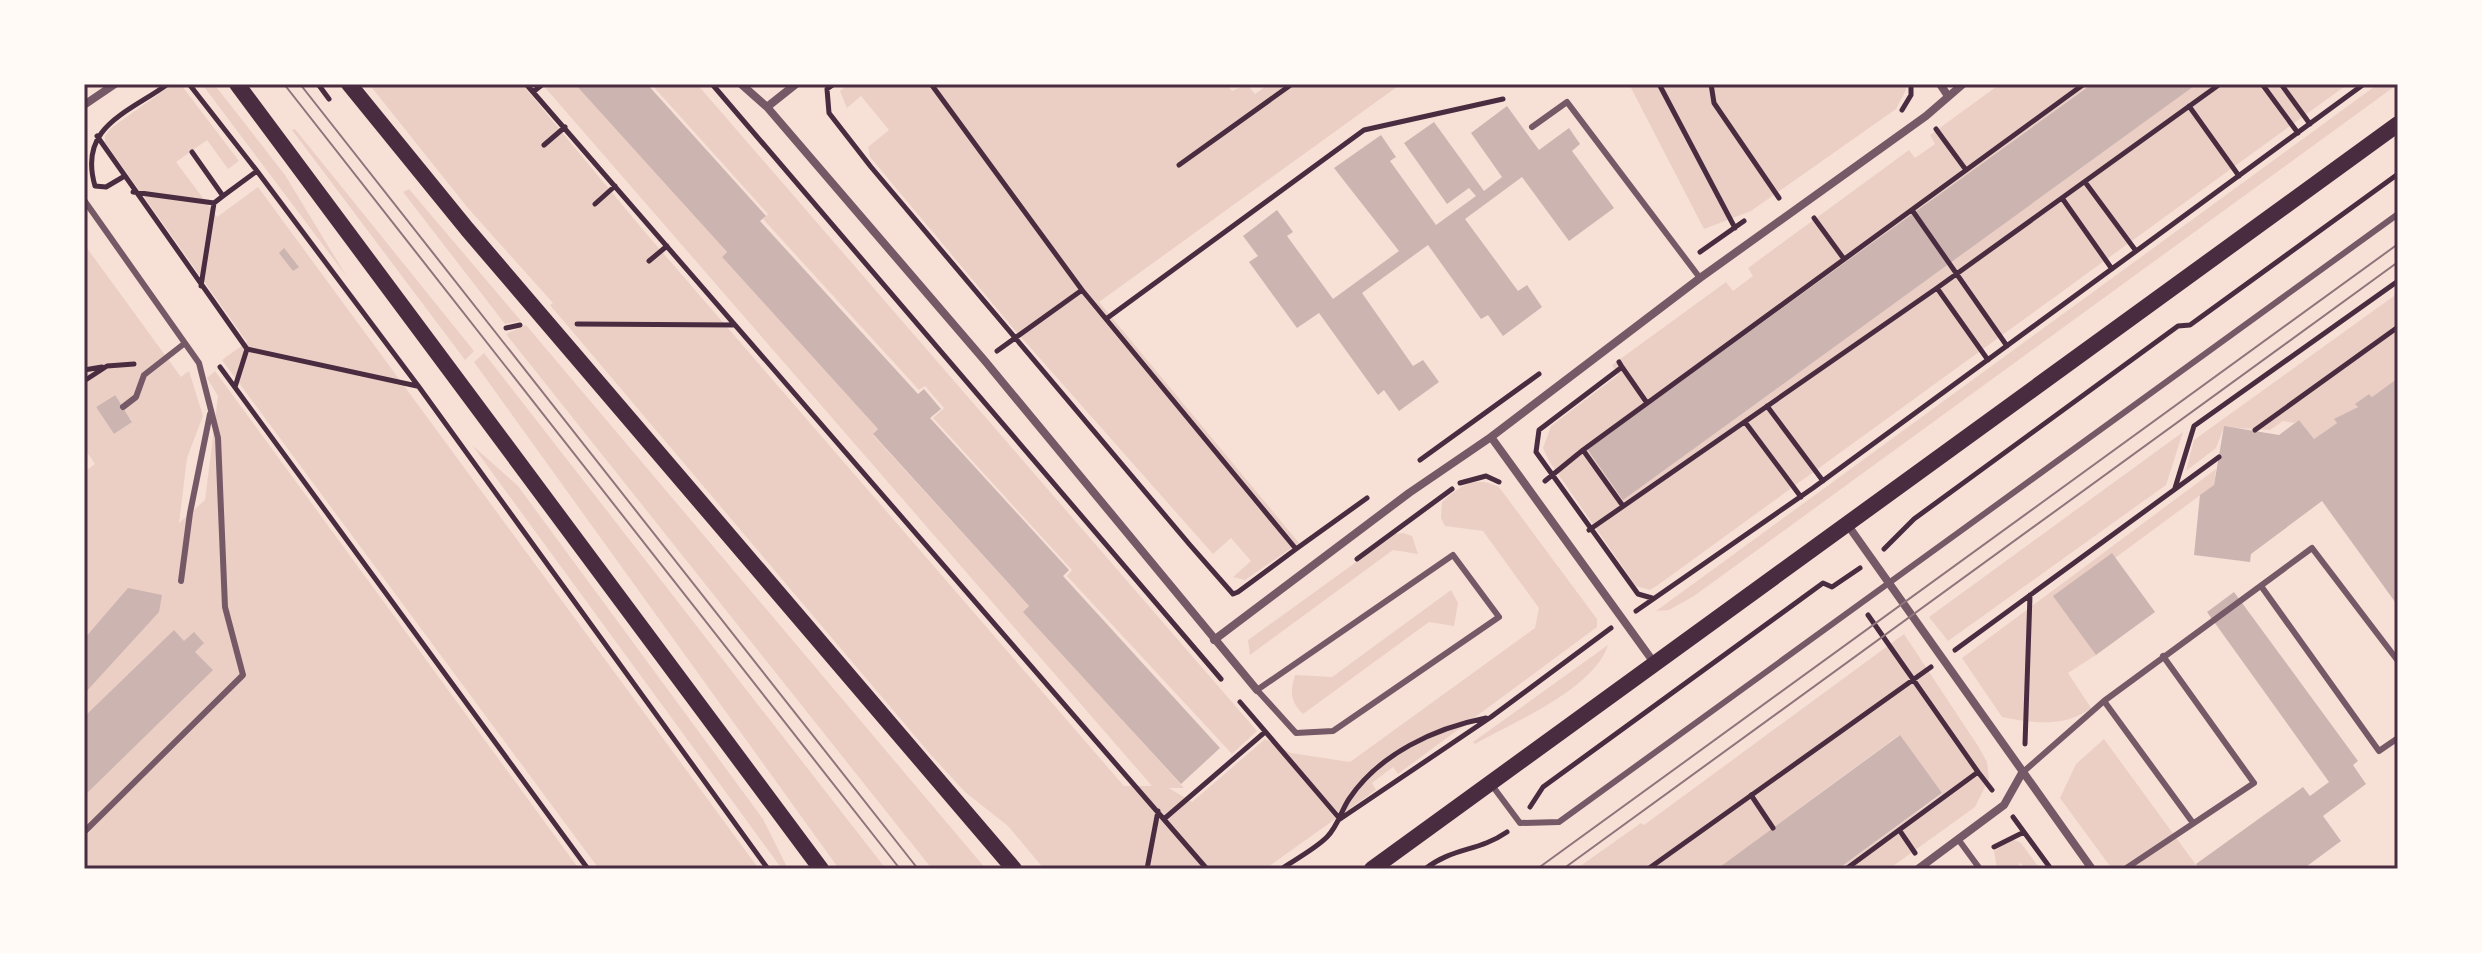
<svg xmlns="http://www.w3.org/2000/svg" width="2482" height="953" font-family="'Sofia Sans Condensed',sans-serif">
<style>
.green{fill:#ebcfc5;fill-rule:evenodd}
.building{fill:#ccb4b1}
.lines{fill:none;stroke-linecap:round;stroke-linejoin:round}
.path{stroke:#4a2c40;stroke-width:5}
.service{stroke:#755966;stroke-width:6}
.minor{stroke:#755966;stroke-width:8}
.secondary{stroke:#4a2c40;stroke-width:16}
.tram{stroke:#8f747c;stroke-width:2}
.neatline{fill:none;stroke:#4a2c40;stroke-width:3}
</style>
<rect width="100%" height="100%" fill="#f7e1d7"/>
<path class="green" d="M173,84L182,86L239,161L228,169L207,140L176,162L217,217L258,187L759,869H599L222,360L247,342L105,142V136L111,128Z
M202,84H214L285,175L347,277Z
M369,84H522L644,231L1124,786H1152L542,84H576L727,252L722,257L878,429L873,435L1029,606L1024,612L1184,788H1169L1192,802L1265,739L1291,753L1350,762L1535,628L1539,608L1483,531L1445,526L1441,518L1442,502C1461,485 1475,475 1499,487L1597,619V627L1398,774L1393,767L1372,783L1376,790L1265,869H1044L1008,826L965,792L931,755L550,305L553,303L467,207Z
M651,84H697L1257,731L1232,754L1067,576L1072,570L933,418L944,408L925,386L919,390L763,219L768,214Z
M849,84H1227L1232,91L1247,84L1255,94L1269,84H1401L1099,302L1299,543L1245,580L1233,577L1251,561L1231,538L1213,554L1013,328L870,157L868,147L889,130L861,96L847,108L840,91Z
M1629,84H1905L1906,90L1896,109L1751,211L1704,229Z
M2000,84H2092L1587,449L1623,499L2197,84H2348L1658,585L1650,590L1636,586L1549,461L1543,448L1551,426L1618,375L1612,365L1726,282L1733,291L1753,276L1748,268L1909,150L1915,158L1935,144L1930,135Z
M2378,84H2398L1694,596L1669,610L1656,611Z
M295,129L474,351L465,360L292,130Z
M409,189L521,321L505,324L403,192Z
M84,244L181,377L189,371L203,416L187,458L179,523L205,500L218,396L207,378L215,371L579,869H84V472L95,464L84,448ZM114,395L132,421L114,434L96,407Z
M2398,293V378L2372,397L2369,394L2356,404L2358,407L2335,419L2337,423L2314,439L2299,420L2294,423L2283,421L2270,430L2224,427L2216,448L2186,471L2194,440Z
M526,325L986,869H932L506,334Z
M484,353L886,869H839L474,362Z
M2183,432L2166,485L1948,641L1929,617Z
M472,445L518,486L763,819L788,869H782Z
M2216,469L2214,485L2115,558L2096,655L2068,673L2091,708C2065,728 2032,723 2002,717L1962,658Z
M1403,533L1412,536L1418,554L1393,550L1250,655L1248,640L1395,534Z
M1451,590L1458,603L1454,626L1429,622L1303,714C1290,701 1290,692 1295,675L1332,677Z
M1904,634L1978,746L1987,762L1989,779L1975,807L1889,869H1838L1942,794L1899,735L1717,869H1576L1641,823L1644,825Z
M1608,645C1594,689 1514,722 1475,744L1473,742Z
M2104,739L2199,869H2112L2060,798L2076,764Z
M2012,839L2021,843L2040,869H2025L2021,863L2013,869H1997L1994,851Z"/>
<path class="building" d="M575,84H647L766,216L760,221L918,394L924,389L941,409L930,418L1069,570L1063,576L1220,748L1181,784L1023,612L1029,606L873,434L878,429L722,257L727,252Z
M2092,84H2197L1623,500L1587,449Z
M1507,106L1539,150L1569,128L1580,144L1572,151L1614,208L1569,241L1522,177L1465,219L1518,291L1527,285L1542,307L1503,336L1488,315L1481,319L1428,245L1362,293L1413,366L1423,360L1439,382L1399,411L1384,390L1378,395L1319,313L1297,328L1249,262L1258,256L1243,236L1277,210L1293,232L1287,236L1333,299L1399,251L1334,168L1381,135L1396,157L1390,161L1436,225L1476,196L1469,188L1447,204L1404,143L1434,122L1484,191L1502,177L1471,133Z
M284,248L299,267L293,271L279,253Z
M2398,378V606L2322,501L2251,554L2250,562L2194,555L2200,495L2214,485L2224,426L2279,435L2299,420L2314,439L2337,423L2334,419L2358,407L2355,404L2369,394L2372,397Z
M115,395L132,422L114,434L96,407Z
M2112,553L2155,612L2096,655L2053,596Z
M128,588L162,595L159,612L84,694V639Z
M2234,592L2358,761L2353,765L2366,784L2323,816L2341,841L2303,869H2200L2196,864L2303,787L2310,796L2329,782L2207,612Z
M174,630L184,641L194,632L204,643L195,652L213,670L84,796V717Z
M1900,735L1942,793L1838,869H1717Z"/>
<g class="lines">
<path class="path" d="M189,84L257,171L223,196L192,152
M318,84L329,99
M526,84L1207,869
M712,84L1221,679
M834,84L827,89L829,113L871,167L1190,545L1233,594L1238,592L1296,549L1082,290L931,84
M1659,84L1735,228
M1711,84L1714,103L1779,198
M2262,84L2298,133
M2281,84L2310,124
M533,92L543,84
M2189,106L2239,176
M1902,110L1911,95V84
M1936,129L1966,170
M97,136L247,349L235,387
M544,145L565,127
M1179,165L1292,84
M257,171L419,387L768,869
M123,177L106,187L95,186C78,127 126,114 168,84
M2085,182L2136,251
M133,192L214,203
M2062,198L2112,269
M595,204L615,186
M1912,210L2007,346
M1814,218L1844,259
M1700,252L1744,221
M649,261L667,246
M201,286L214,203L223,196
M1937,288L1988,360
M1106,319L1364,130L1503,99
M577,324L735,325
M506,328L520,325
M247,349L417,386
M997,351L1082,290
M1619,362L1622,367L1539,430L1536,452L1638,594L1652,598
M220,367L588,869
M1622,367L1647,403
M84,370L102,367
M84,381L107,366L134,364
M1767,406L1823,481
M1745,422L1801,497
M2255,430L2398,327
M1583,450L1623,506
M1420,460L1539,374
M1545,481L1583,450L2084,84
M1460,483L1486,476L1499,482
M2175,488L2194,426L2398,281
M1589,530L1937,288L2220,84
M1296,549L1367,498
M1884,549L1914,519L2178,326L2190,325L2398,174
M1357,559L1452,489
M1636,611L1813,488L2364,84
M1955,650L2219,457
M1240,702L1340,819
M2025,744L2030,595
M1978,772L1992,790
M1751,795L1773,828
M1530,807L1543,787L1823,583L1832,587L1860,568
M2013,817L2051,869
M1164,819L1265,732
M1340,819L1491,717L1611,628
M1900,831L1915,853
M1994,847L2024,832
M1147,869L1158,811
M1281,869C1296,859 1315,849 1327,837C1338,826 1341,811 1349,799C1379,754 1435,728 1486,718
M1425,869C1453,847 1478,852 1507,832
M1648,869L1931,667
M1846,869L1978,772L1868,615"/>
<path class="service" d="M1532,127L1567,102L1700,278
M84,200L199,363L218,438L225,607L243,675L84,832
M123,407L136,397L144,375L185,343
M1453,555L1499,617L1333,731L1296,733L1257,690Z
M181,581L190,513L210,414
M2261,586L2379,751L2398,738
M2104,701L2193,823
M2022,773L2104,701L2312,548L2398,661
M1491,784L1520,823L1559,822L2398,214
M1958,839L1980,869
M2125,869L2254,783L2163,656"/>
<path class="minor" d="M741,84L767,107L985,361L1257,690
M1940,84L1948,96
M84,105L115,84
M767,107L796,84
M1491,437L1655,664
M1847,524L2092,869
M1214,640L1409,493L1491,437L1700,278L1926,116L1963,84
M1918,869L2004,805L2022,773"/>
<path class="secondary" d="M237,84L821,869
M349,84L467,229L1014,869
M1372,869L2398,124"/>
<path class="tram" d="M284,84L900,869
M300,84L918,869
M1537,869L2398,244
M1563,869L2398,262"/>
</g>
<rect width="2482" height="953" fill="none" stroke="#fffaf5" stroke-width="172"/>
<rect x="86" y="86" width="2310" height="781" class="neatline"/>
</svg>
